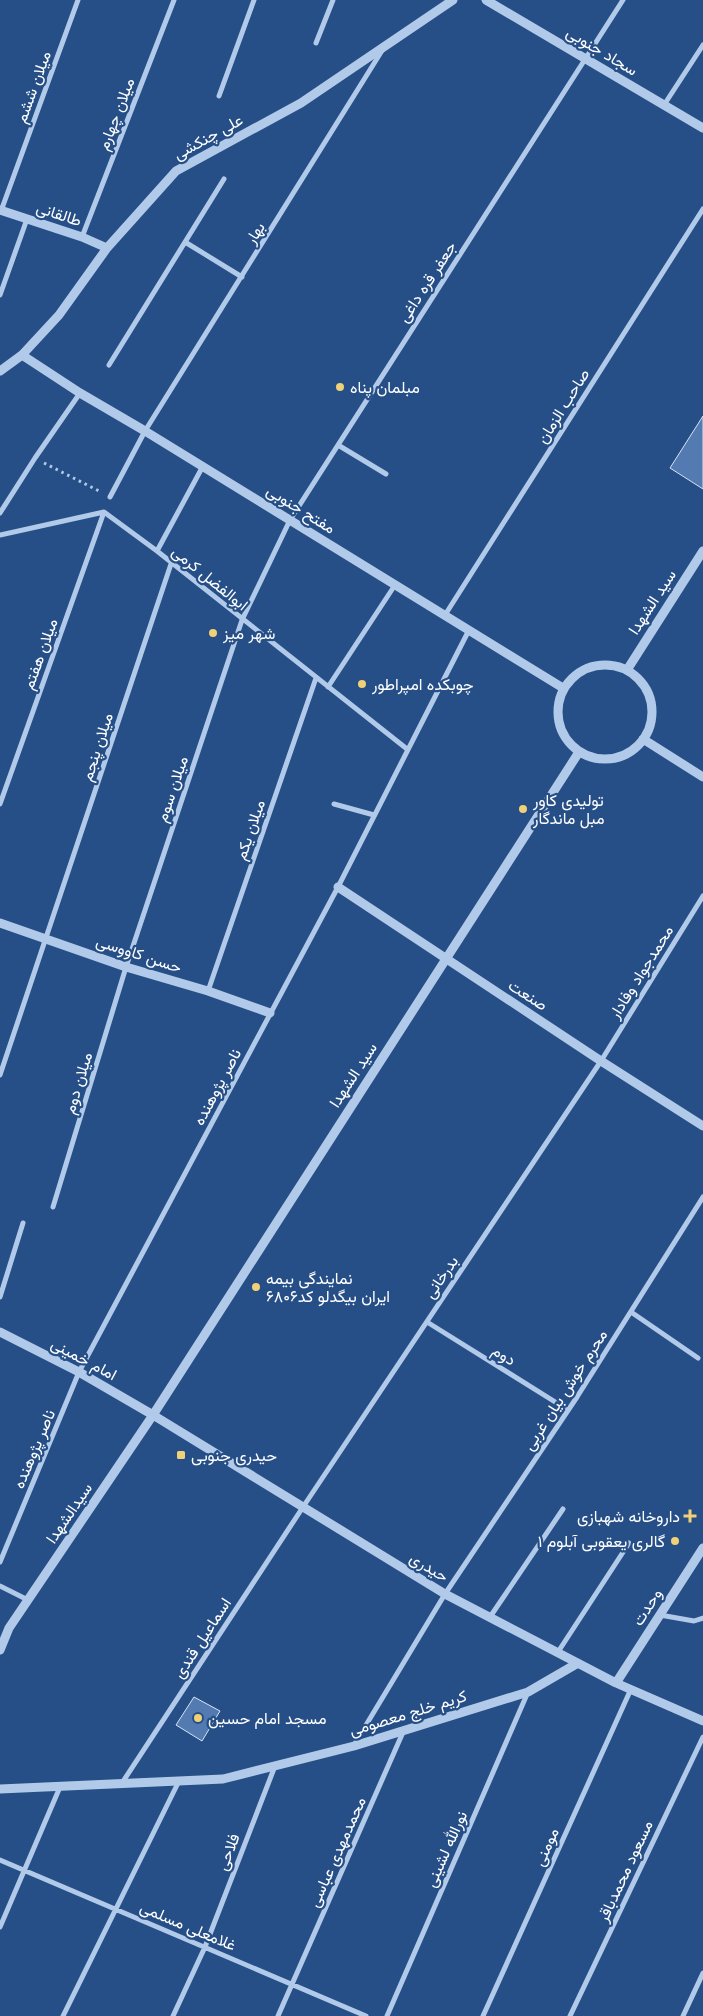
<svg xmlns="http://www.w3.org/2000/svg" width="703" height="2016" font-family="Helvetica,Vazirmatn,sans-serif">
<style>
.building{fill:#537bb1;stroke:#d6e4f7}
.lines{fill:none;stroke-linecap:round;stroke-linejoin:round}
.path{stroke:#b2cae9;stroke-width:3;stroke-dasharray:2.5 4;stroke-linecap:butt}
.minor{stroke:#b2cae9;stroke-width:5}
.tertiary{stroke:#b2cae9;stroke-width:9}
.poi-dot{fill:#f1d177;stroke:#264f87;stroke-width:2}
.labels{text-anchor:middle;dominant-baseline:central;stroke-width:4.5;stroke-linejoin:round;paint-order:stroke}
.street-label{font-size:16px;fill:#fff;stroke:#264f87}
.poi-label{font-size:16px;fill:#fff;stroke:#264f87;text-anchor:start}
</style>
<rect width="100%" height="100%" fill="#264f87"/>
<path class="building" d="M703,416V489L670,468Z
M194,1697L220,1711L202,1741L176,1725Z"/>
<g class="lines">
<path class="path" d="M44,463L101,492"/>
<path class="minor" d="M316,43L333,0
M219,96L254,0
M664,105L703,45
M1,211L78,0
M82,237L174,0
M185,242L242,277
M0,295L27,219
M109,365L224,179
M338,445L386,474
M110,497L145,431L383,49
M0,513L35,458L80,393
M0,535L104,512L157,551L407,749
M157,551L203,466
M445,615L703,209
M328,687L395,585
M0,804L104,512
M334,804L374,815
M208,991L316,678
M0,1075L171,564
M53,1207L126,967L242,620L290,520L623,0
M0,1297L23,1223
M631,1312L698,1358
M427,1322L568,1410
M0,1562L79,1372L338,887L469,630
M0,1586L28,1600
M660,1615L694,1621L703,1618
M490,1617L563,1509
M558,1652L629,1543
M354,1745L445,1594L577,1397L703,1197
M122,1783L303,1507L601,1061L703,896
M0,1860L366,2016
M0,1927L60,1787
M63,2016L179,1781
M173,2016L205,1947L275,1766
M278,2016L404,1730
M387,2016L528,1692
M483,2016L631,1689
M570,2016L703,1737
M683,2016L703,1973"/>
<path class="tertiary" d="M486,0L703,128
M0,210L82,237L107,248
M22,355L80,393L145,431L563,688
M0,371L22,355L59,315L107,248L176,171L301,103L453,0
M558 712a47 47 0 1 1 94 0a47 47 0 1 1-94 0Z
M627,670L703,551
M643,739L703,777
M338,887L601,1061L703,1126
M0,923L126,967L208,991L270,1013
M0,1332L79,1372L153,1415L445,1594L616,1683L703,1721
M0,1650L9,1628L153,1415L579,752
M616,1683L703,1548
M0,1789L223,1779L354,1746L528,1692L578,1663"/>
</g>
<g class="poi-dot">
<circle cx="340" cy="387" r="5"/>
<circle cx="213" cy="633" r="5"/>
<circle cx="362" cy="684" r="5"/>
<circle cx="523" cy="809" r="5"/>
<circle cx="256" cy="1287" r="5"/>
<rect x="176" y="1450" width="10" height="10" rx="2.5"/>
<path d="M687.5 1508.5h5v5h5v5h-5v5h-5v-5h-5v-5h5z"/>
<circle cx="675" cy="1541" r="5"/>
<circle cx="198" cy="1718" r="5"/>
</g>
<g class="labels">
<g class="street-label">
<text transform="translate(602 51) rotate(31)">سجاد جنوبی</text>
<text transform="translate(33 87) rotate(-70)">میلان ششم</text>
<text transform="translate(116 114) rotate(-69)">میلان چهارم</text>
<text transform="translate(208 137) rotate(-29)">علی چنکشی</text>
<text transform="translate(59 214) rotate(18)">طالقانی</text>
<text transform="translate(255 233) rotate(-58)">بهار</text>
<text transform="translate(427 282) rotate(-57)">جعفر قره داغی</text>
<text transform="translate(563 406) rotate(-58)">صاحب الزمان</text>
<text transform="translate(301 509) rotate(32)">مفتح جنوبی</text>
<text transform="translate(210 578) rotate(39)">ابوالفضل کرمی</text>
<text transform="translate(652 602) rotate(-57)">سید الشهدا</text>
<text transform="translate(40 654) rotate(-70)">میلان هفتم</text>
<text transform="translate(97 747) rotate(-72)">میلان پنجم</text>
<text transform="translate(172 789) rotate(-71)">میلان سوم</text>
<text transform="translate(250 830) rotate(-71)">میلان یکم</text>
<text transform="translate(139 954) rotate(18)">حسن کاووسی</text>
<text transform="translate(641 972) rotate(-58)">محمدجواد وفادار</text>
<text transform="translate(528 995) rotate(33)">صنعت</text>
<text transform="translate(353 1075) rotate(-57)">سید الشهدا</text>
<text transform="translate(78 1083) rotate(-73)">میلان دوم</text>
<text transform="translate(217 1087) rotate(-62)">ناصر پژوهنده</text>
<text transform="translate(441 1277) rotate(-56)">بدرخانی</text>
<text transform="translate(504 1355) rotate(32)">دوم</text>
<text transform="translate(84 1359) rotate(28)">امام خمینی</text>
<text transform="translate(565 1390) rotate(-57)">محرم خوش بیان غربی</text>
<text transform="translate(34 1449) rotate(-67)">ناصر پژوهنده</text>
<text transform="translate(69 1513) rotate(-56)">سیدالشهدا</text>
<text transform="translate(429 1567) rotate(31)">حیدری</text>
<text transform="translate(647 1607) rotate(-57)">وحدت</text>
<text transform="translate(202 1638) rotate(-57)">اسماعیل قندی</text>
<text transform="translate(408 1713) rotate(-17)">کریم خلج معصومی</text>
<text transform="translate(546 1847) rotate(-66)">مومنی</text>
<text transform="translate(446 1849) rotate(-66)">نورالله لشینی</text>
<text transform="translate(228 1852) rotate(-69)">فلاحی</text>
<text transform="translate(337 1852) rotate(-66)">محمدمهدی عباسی</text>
<text transform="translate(625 1871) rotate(-65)">مسعود محمدباقر</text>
<text transform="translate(188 1926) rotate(23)">غلامعلی مسلمی</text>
</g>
<g class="poi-label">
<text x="350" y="387">مبلمان پناه</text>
<text x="223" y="633">شهر میز</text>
<text x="372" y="684">چوبکده امپراطور</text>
<text x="533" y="800">تولیدی کاور<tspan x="533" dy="18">مبل ماندگار</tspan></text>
<text x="266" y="1278">نمایندگی بیمه<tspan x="266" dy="18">ایران بیگدلو کد۶۸۰۶</tspan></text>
<text x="191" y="1455">حیدری جنوبی</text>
<text x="680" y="1516" text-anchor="end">داروخانه شهبازی</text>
<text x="665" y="1541" text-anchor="end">گالری یعقوبی آبلوم ۱</text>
<text x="208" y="1718">مسجد امام حسین</text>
</g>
</g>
</svg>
